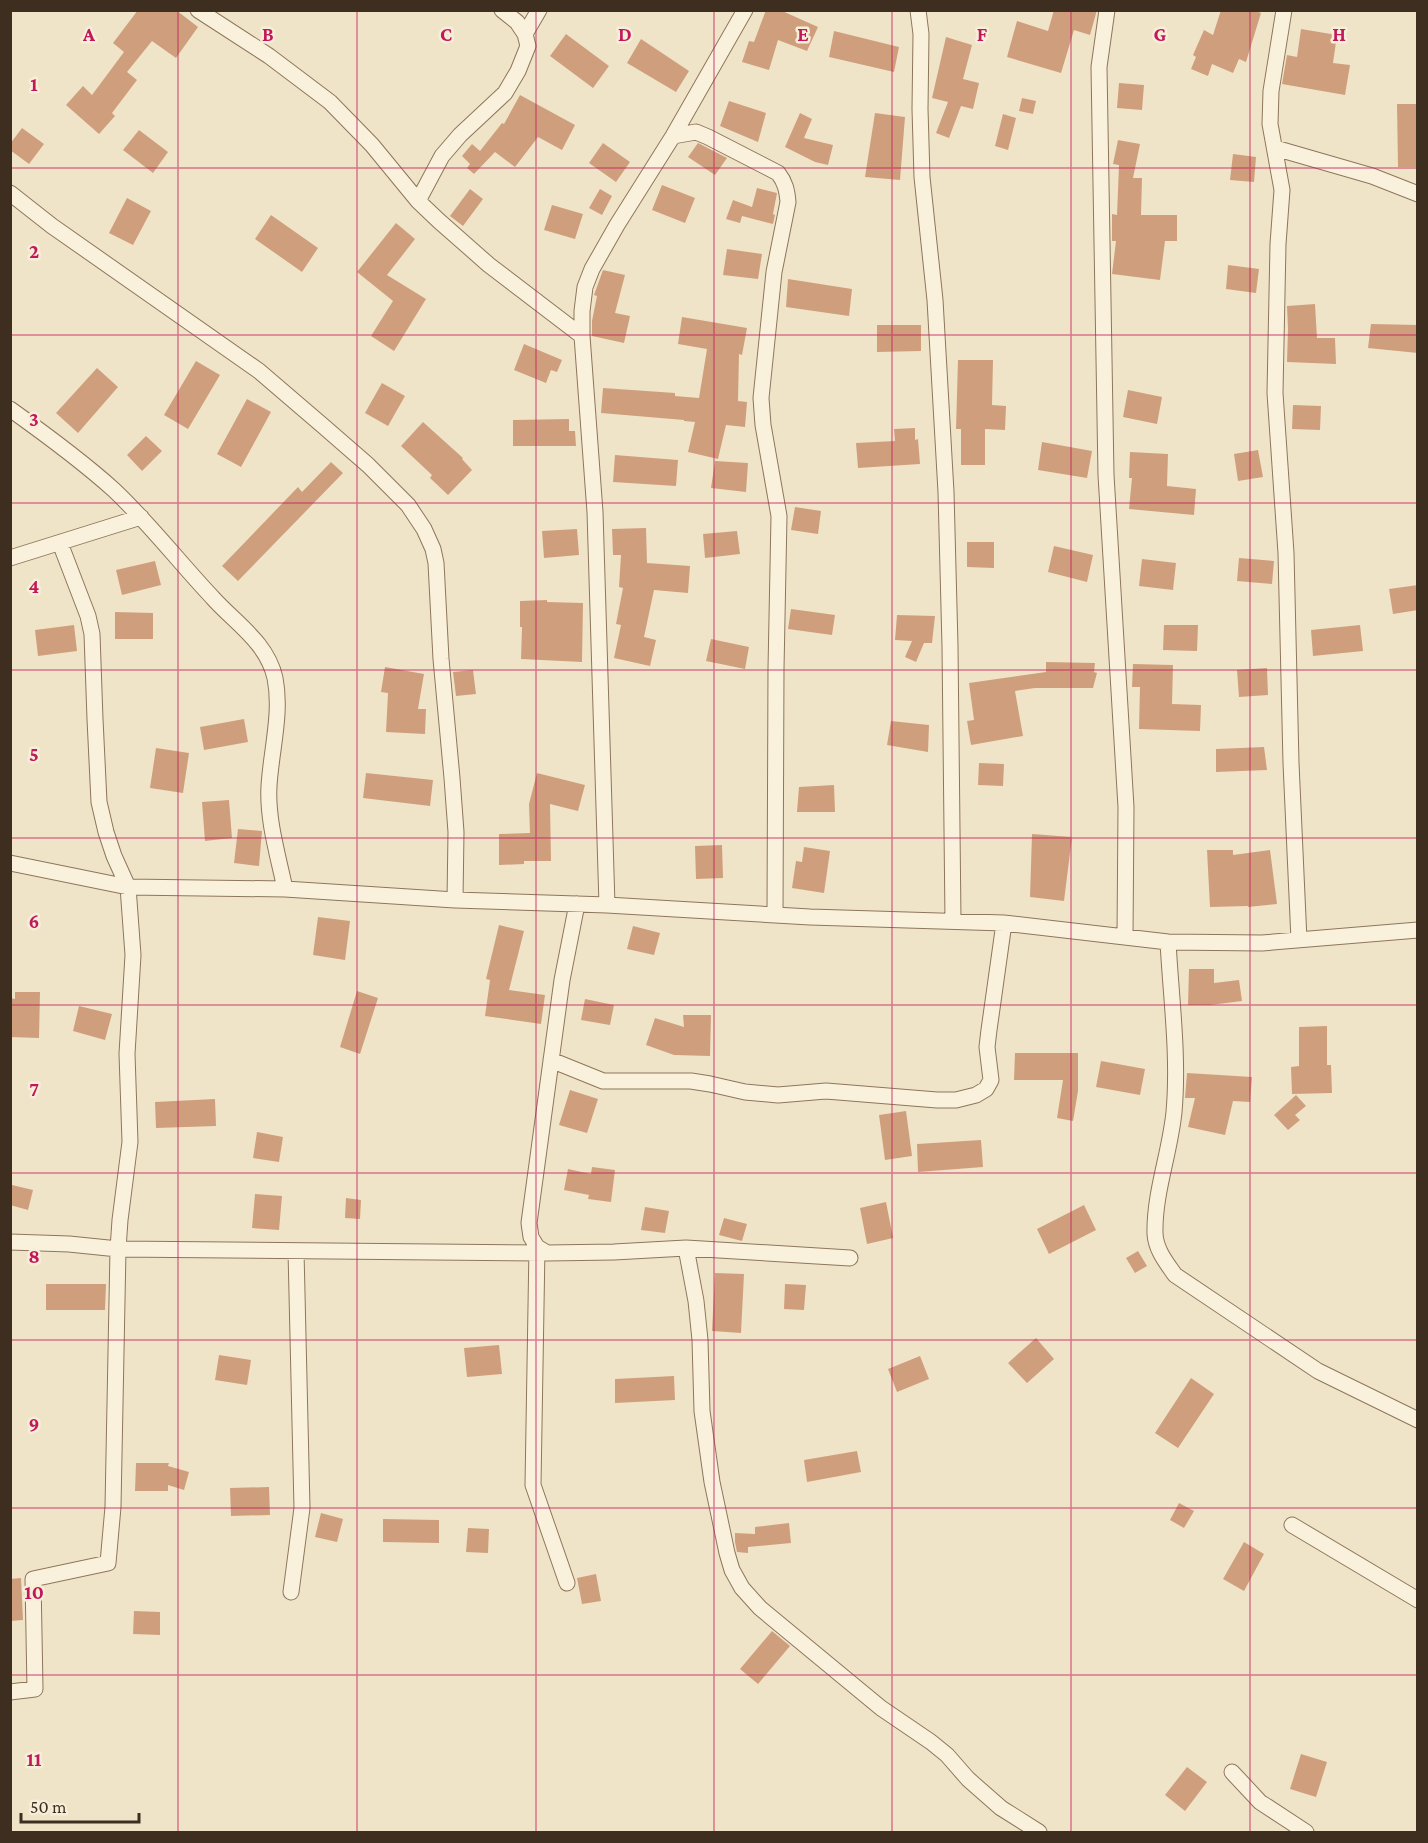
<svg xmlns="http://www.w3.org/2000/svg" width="1428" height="1843" font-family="'Crimson Pro',serif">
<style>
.building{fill:#cf9f7d}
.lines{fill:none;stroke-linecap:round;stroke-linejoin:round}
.street-casing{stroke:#8d765c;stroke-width:17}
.street{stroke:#faf1dc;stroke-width:15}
.grid{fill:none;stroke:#c2185b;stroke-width:1.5;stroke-opacity:0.55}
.grid-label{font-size:20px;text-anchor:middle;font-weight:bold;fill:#c2185b;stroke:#f7eed8;stroke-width:5;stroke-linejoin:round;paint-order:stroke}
</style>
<rect width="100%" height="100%" fill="#f0e4c8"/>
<path class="building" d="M138,10H176L198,27L176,58L152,41L127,72L137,80L112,113L115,116L99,134L66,105L83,86L92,95L124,52L113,43Z
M766,10H780L818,27L807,51L778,40L769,70L742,62L749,41L754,42Z
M1054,10H1097L1090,35L1074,30L1061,73L1007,57L1017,21L1048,31Z
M1221,10H1252L1261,13L1246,62L1239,59L1233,73L1212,64L1208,76L1191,69L1196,57L1193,55L1204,30L1213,35Z
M1301,29L1337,35L1333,63L1350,65L1345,95L1282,84L1287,55L1297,57Z
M834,31L899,47L894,72L829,57Z
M566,34L609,66L593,88L550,56Z
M946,37L972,45L963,79L979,83L973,109L961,106L949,138L936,133L948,102L932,98Z
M641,39L689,71L676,92L627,63Z
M1119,83L1144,85L1142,110L1117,108Z
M520,95L575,125L562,150L538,137L515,167L495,152L474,174L467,168L470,164L462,156L472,144L480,151L502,123L504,124Z
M1022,98L1036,101L1033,114L1019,111Z
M729,101L766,113L758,142L720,126Z
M1397,104H1418V167H1398Z
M800,113L812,119L804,138L833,145L828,165L815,162L785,147Z
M875,113L905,117L900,180L865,177Z
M1003,114L1016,118L1008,150L995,146Z
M22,128L44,144L29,164L10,150V144Z
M139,130L168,152L153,173L123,150Z
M1118,140L1140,144L1133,178H1142L1141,215H1177V241H1165L1160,280L1112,274L1116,241H1112V214L1117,215L1119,165L1113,164Z
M603,143L630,162L616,182L589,163Z
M698,143L727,158L715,175L688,157Z
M1233,154L1256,157L1254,182L1230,180Z
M662,185L695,198L685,223L652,210Z
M757,188L777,193L773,214L775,215L773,224L742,216L740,223L726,219L733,200L752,207Z
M470,189L483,199L463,226L450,216Z
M600,189L612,196L602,215L589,208Z
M127,198L151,211L133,245L109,233Z
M552,205L583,214L575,239L544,230Z
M271,215L318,248L302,272L255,239Z
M396,223L415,239L387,275L426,299L394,351L371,336L393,301L357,272Z
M727,249L762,254L758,279L723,275Z
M1228,265L1259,269L1256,293L1226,289Z
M603,270L625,275L615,313L630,316L624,343L592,336V321L597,296L594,295Z
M788,279L852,289L849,316L786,307Z
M1315,304L1317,338H1335L1336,364L1287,362L1288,329L1287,306Z
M682,317L747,328L742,355L739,354L738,401L747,402L745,427L726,425L718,459L688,452L695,422L684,421V420L601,413L603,388L675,393V396L699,398L707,349L678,344Z
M1371,324L1418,325V353L1368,348Z
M877,325H921V351L877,352Z
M524,344L562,360L557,372L551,370L546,383L514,370Z
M958,360H993L992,405L1006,406L1005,430L985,429V465H961V429H956Z
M196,361L220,375L188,429L164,415Z
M97,368L118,387L78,433L56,413Z
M382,383L405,396L388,426L365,413Z
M1128,390L1162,397L1157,424L1123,417Z
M247,399L271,412L241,467L217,454Z
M1293,405L1321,406L1320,430L1292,429Z
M569,419V431H575L576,446H513V420Z
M423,422L463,458L462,459L472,470L448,495L430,478L432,475L401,446Z
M915,428V440L918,439L920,464L858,468L856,443L895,441L894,429Z
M146,436L162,451L142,471L127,455Z
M1042,442L1092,451L1087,478L1038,470Z
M1258,450L1263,477L1238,481L1234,454Z
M1130,452L1168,454L1167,486L1196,489L1194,515L1129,509L1132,478H1129Z
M615,455L678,460L676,486L613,482Z
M715,461L748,463L746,492L711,488Z
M331,462L343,473L238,581L222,566L298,487L302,492Z
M795,507L821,511L818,534L791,530Z
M646,528L647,563L690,566L688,593L654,590L644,637L656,640L650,666L614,658L621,625L616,624L623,588L619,587L621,555H613L612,529Z
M577,529L579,555L544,558L542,531Z
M737,531L740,554L705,558L703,534Z
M967,542H994V568L967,567Z
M1054,546L1093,555L1087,582L1048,572Z
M1239,558L1274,561L1272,584L1237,581Z
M1142,559L1176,563L1173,590L1139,586Z
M155,561L161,585L122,595L116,570Z
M1418,585V610L1393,614L1389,589Z
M547,600V602L583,603L582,662L521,659L522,627H520V601Z
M791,609L835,615L832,635L788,629Z
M115,612L153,613V639H115Z
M897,615L935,616L932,643H924L916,662L905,657L912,641L895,640Z
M74,625L77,651L38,656L35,630Z
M1164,625H1198L1197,651L1163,650Z
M1360,625L1363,651L1313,656L1311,630Z
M711,639L749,647L745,669L706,661Z
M1046,662L1095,663L1094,672L1097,673L1093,688H1035L1015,691L1023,736L971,745L967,721L974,720L969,683L1046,672Z
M1133,664L1173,665L1172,704L1201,705L1200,731L1139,729L1140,687H1132Z
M385,667L424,674L418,709H426L425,734L386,732L388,693L381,692Z
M1267,668L1268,695L1239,697L1237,670Z
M473,670L476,694L456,696L453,672Z
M244,719L248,742L204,750L200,727Z
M891,721L929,725L928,752L887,745Z
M1264,747L1267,770L1216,772V749Z
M156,748L189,753L183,793L150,788Z
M979,763L1004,764L1003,786L978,785Z
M366,773L433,780L430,806L363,798Z
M537,773L585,785L578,811L550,804L551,861H524V864L499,865V834L530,833L529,804Z
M834,785L835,812H797L799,787Z
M229,800L232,838L205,841L202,802Z
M238,829L262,831L259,866L234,863Z
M1032,834L1072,837L1064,901L1030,897Z
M722,845L723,878L696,879L695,846Z
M804,847L830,851L824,893L792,888L796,861L802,862Z
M1207,850H1233V855L1270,850L1277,904L1248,907V906L1210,907Z
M318,917L350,921L345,960L313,955Z
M499,925L524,931L509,990L545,995L541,1024L485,1016L490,980L486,979Z
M633,926L660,933L654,955L627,949Z
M1189,969H1214V983L1239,980L1242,1001L1210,1005H1188Z
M357,991L378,998L360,1054L340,1047Z
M15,992H40L39,1038L10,1037V998L15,999Z
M585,999L614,1005L610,1025L581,1020Z
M79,1006L112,1014L105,1040L73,1031Z
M683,1015H711L710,1056L674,1055L646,1045L655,1018L684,1027Z
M1327,1026V1065H1331L1332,1093L1292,1094L1291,1067L1299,1066V1027Z
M1015,1053H1078V1091L1073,1121L1057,1118L1063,1080H1014Z
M1101,1061L1145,1069L1140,1095L1096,1087Z
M1187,1073L1252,1077L1250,1102L1233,1101L1225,1135L1188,1127L1195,1098H1185Z
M570,1090L598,1099L587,1133L559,1125Z
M1296,1095L1306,1106L1295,1115L1300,1120L1288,1130L1274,1115Z
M215,1099L216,1126L156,1128L155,1102Z
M906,1111L912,1156L885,1160L879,1115Z
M257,1132L283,1137L279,1162L253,1158Z
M981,1140L983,1167L918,1172L917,1144Z
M592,1167L615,1170L611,1202L588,1199L589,1195L564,1190L568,1169L591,1174Z
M12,1185L33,1190L28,1210L10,1205Z
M255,1194L282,1196L279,1230L252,1228Z
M346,1198L361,1200L360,1219L345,1218Z
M886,1202L893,1238L867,1244L860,1208Z
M1084,1205L1096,1230L1049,1254L1037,1229Z
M645,1207L669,1211L665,1233L641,1230Z
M724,1218L747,1224L742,1241L719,1235Z
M1138,1251L1147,1266L1135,1273L1126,1258Z
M715,1273L744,1274L741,1333L712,1331Z
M46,1284H106L105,1310H46Z
M785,1284L806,1285L804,1310L784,1309Z
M1036,1338L1054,1359L1027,1383L1008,1363Z
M499,1345L502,1374L467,1377L464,1348Z
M219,1355L251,1360L247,1385L215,1380Z
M920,1356L929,1379L897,1392L888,1369Z
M674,1376L675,1400L615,1403V1379Z
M1191,1378L1214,1394L1178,1448L1155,1433Z
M857,1451L861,1472L807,1482L804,1460Z
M136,1463H169L168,1466L189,1472L184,1490L168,1485V1491H135Z
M269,1487L270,1515L231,1516L230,1488Z
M1179,1503L1194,1511L1184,1528L1170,1520Z
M321,1513L343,1519L337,1542L315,1537Z
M383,1519L439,1520V1543L383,1542Z
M789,1523L791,1543L748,1547V1553L737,1552L735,1542V1533L755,1534V1527Z
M468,1528L489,1529L488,1553L466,1552Z
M1244,1542L1264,1554L1244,1591L1223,1579Z
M596,1574L601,1601L582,1604L577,1578Z
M21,1578L23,1620L10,1621V1579Z
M134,1611L160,1612V1635L133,1634Z
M772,1631L790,1646L758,1684L740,1669Z
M1301,1754L1327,1762L1316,1797L1290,1789Z
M1187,1767L1207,1782L1185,1811L1165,1795Z"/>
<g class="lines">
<defs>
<path id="street" d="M198,10L269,56L330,102L372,145L418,201L439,221L489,265L582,336
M918,10L921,34L920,109L922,177L935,300L946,492L950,646L953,921
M1107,10L1099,67L1106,475L1126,807L1125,936
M1284,10L1271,91L1270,124L1282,190L1278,244L1275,393L1286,553L1291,763L1299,940
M525,34L539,10
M673,136L696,132L708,137L778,173C785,182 787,190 788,202L774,272L761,398L763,425L779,516L776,669L775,915
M1275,148L1372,176L1418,194
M10,193L52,226L259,371L322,425L368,465L408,505L424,529L433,549L436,563L441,659L452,778L456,832L455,900
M418,201L442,156L460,135L505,93L518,71L528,46L525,34L517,22L502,10
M10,409C45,434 82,461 114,490C149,523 179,562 212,597C235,623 267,642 275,678C282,713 271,751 269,786C267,820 278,855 285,889
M10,558L141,517
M10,863L128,887L285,889L455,900L607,905L810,917L1004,923L1168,942L1262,943L1418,930
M577,904L562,980L529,1223L531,1237L537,1247L547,1253L614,1252L686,1248L850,1258
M607,905L595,512L582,336V311L585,287L592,269L617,225L673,136L745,10
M1168,942C1171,998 1179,1056 1174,1112C1170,1153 1154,1193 1155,1234C1156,1250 1166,1262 1175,1275L1318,1371L1418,1420
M551,1060L603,1081H691L710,1084L745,1092L778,1095L826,1091L937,1100H956L976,1095L986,1089L991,1080L987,1047L989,1030L1004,923
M10,1242L69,1244L118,1249L547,1253
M537,1247L533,1485L567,1583
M686,1248L696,1301L700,1340L702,1411L712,1482L727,1553L732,1570L742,1588L760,1608L881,1708L931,1742L947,1755L968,1779L1001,1808L1039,1832
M1292,1525L1418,1600
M291,1592L302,1508L296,1251
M10,1692L35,1689L33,1579L108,1563L113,1507L118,1249L120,1220L130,1142L127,1054L133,955L128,887L114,856L106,832L99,802L95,719L92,634L88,616L60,543
M1232,1772L1260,1802L1306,1832"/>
</defs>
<use href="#street" class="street-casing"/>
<use href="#street" class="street"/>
</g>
<path class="grid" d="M178,10V1832M357,10V1832M536,10V1832M714,10V1832M892,10V1832M1071,10V1832M1250,10V1832M10,168H1418M10,335H1418M10,503H1418M10,670H1418M10,838H1418M10,1005H1418M10,1173H1418M10,1340H1418M10,1508H1418M10,1675H1418"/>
<g class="grid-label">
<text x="89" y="41">A</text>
<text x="268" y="41">B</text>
<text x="446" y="41">C</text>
<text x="625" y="41">D</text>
<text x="803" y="41">E</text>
<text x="982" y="41">F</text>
<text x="1160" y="41">G</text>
<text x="1339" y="41">H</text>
<text x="34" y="91">1</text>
<text x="34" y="258">2</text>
<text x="34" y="426">3</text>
<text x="34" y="593">4</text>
<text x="34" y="761">5</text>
<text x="34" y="928">6</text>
<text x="34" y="1096">7</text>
<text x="34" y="1263">8</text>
<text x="34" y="1431">9</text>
<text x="34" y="1599">10</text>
<text x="34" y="1766">11</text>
</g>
<rect width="1428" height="1843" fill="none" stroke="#3d2e20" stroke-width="24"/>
<path d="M21 1813v9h118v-9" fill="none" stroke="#3d2e20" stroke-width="3"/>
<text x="30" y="1813" font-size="18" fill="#3d2e20" stroke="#f7eed8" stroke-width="4.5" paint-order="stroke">50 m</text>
</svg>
